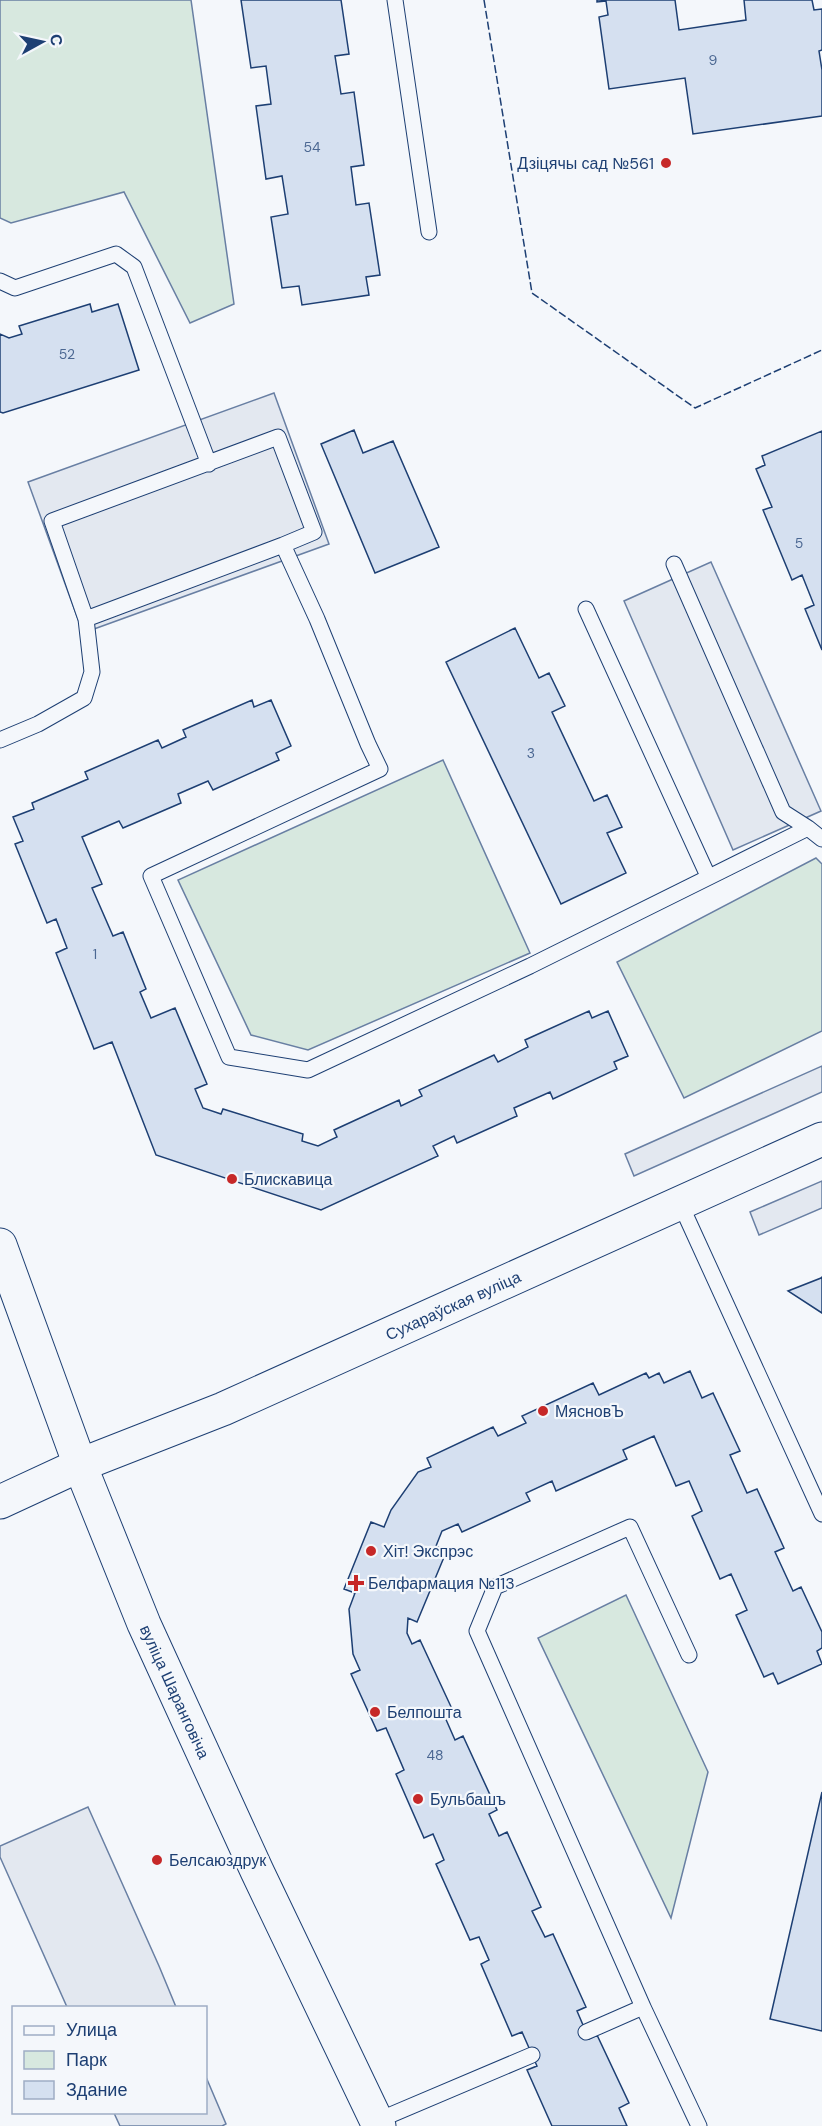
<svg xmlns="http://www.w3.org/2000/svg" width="822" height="2126" font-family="'DM Sans',sans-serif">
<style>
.green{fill:#d7e8df;stroke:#687fa3;stroke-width:1.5}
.parking{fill:#e3e8f0;stroke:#687fa3;stroke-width:1.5}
.building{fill:#d5e0f0;stroke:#1d3f73;stroke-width:1.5}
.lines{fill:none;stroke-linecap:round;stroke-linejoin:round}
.lane-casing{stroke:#1d3f73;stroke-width:17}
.secondary-casing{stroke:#1d3f73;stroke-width:35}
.lane{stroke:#f4f7fb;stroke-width:15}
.secondary{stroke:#f4f7fb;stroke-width:33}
.fence{stroke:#1d3f73;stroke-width:1.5;stroke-dasharray:8 3;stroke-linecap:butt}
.poi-dot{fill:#c62828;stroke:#f4f7fb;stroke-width:2}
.labels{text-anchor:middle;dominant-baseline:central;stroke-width:4.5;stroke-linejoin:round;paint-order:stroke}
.number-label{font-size:14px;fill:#4b6792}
.poi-label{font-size:16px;fill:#1d3f73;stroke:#f4f7fb;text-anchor:start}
.street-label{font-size:16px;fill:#1d3f73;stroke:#f4f7fb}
</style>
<rect width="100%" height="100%" fill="#f4f7fb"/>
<path class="green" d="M0,0H191L234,304L190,323L124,192L11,223L0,218Z
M443,760L530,953L308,1050L251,1035L178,880Z
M816,858L822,864V1031L684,1098L617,962Z
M626,1595L708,1772L671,1918L538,1638Z"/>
<path class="parking" d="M274,393L329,544L83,633L28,482Z
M711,562L821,811L733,850L624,601Z
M822,1066V1092L634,1176L625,1154Z
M822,1181V1208L759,1235L750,1212Z
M88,1807L159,1966L176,2007H67L0,1857V1846Z
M206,2077L226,2124L222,2126H120L114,2113L206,2112Z"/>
<path class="building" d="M241,0H341L349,54L335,56L341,94L354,92L364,165L351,167L356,205L369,203L380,275L366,277L369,295L302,305L299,286L282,288L271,217L288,214L282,176L266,179L256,106L271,104L266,66L251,68Z
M597,0H675L679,30L746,20L744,0H812L814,10L822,9V50L819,51L822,70V116L693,134L685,78L609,89L599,17L608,15L606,1L597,2Z
M90,304L92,312L118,304L139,370L3,413L0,412V334L9,338L22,334L19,326Z
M354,430L363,453L393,441L439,547L375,573L321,444Z
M822,431V650L805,609L814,605L802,575L792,580L763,510L772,507L756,469L765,465L762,456Z
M515,628L539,678L549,673L565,706L552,712L594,801L607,795L622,827L607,833L626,873L561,904L446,662Z
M252,700L254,707L271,700L291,746L276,753L279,760L213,790L208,781L178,794L181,803L123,828L119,821L82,837L102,884L92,888L113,936L123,932L146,989L140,992L151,1018L175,1008L207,1084L195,1089L203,1108L221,1114L223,1109L303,1134L302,1141L318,1146L337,1137L334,1130L399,1100L401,1106L422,1096L419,1090L494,1055L498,1062L528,1047L525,1040L589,1011L592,1018L608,1011L628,1056L614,1062L617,1069L553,1099L550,1092L514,1108L517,1116L457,1143L454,1136L433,1146L438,1156L321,1210L156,1155L112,1042L94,1049L56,953L67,948L56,919L47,923L15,844L23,841L13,817L34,809L32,803L88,779L85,772L158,740L162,748L186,737L183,730Z
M822,1277V1313L788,1291L821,1278Z
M690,1371L702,1398L713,1393L740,1451L730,1455L747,1493L757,1489L784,1548L775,1552L793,1591L801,1587L822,1632V1648L817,1651L822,1664L778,1684L773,1673L764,1677L736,1615L747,1610L731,1574L720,1579L692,1516L702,1511L689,1481L676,1486L654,1436L623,1450L627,1459L556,1491L552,1481L526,1493L530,1501L462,1532L458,1524L442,1531L436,1546L447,1550L417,1622L408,1618L407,1633L412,1644L420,1640L453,1711L444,1715L455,1740L463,1736L497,1810L489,1814L499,1836L507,1832L541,1907L532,1911L545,1937L553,1934L586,2007L577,2011L589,2039L597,2035L629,2103L619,2108L627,2126H552L527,2070L537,2066L522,2032L512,2036L481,1964L489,1960L479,1937L470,1940L436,1864L444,1860L433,1834L424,1838L396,1774L404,1770L386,1728L377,1731L351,1674L360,1670L353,1654L349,1609L355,1593L344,1589L371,1522L384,1527L391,1510L418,1472L431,1467L427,1458L493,1427L498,1436L526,1423L522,1416L593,1383L599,1395L646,1373L649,1378L659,1373L664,1383Z
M822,1792V2031L770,2019Z"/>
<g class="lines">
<defs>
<path id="lane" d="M395,0L429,232
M0,281L15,288L116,254L134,267L209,464
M278,437L314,532L283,545L86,619L52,521Z
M283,545L317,619L368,744L380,769L151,876L229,1057L308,1070L530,966L808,828L822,839
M674,564L783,812L808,828
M586,609L708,876
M0,740L38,724L84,698L92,672L86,619
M680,1203L822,1514
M643,2007L477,1631L495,1587L630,1527L689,1655
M586,2032L643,2007L699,2126
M374,2122L532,2055"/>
<g id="secondary">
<path id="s1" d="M0,1245L80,1465L144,1624L257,1871L379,2126"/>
<path id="s2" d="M0,1502L80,1465L223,1409L822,1139"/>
</g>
</defs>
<use href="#lane" class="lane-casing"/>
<use href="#secondary" class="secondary-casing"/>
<use href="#lane" class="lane"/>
<use href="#secondary" class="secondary"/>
<path class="fence" d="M484,0L532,293L695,408L822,350"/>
</g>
<g class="poi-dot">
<circle cx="666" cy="163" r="6"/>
<circle cx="232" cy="1179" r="6"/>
<circle cx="543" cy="1411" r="6"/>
<circle cx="371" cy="1551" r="6"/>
<path d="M353 1574h6v6h6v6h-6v6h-6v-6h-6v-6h6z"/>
<circle cx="375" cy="1712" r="6"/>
<circle cx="418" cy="1799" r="6"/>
<circle cx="157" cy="1860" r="6"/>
</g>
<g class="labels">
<g class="number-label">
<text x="713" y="60">9</text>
<text x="312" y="147">54</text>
<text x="67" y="354">52</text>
<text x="799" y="543">5</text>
<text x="531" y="753">3</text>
<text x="95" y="954">1</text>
<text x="435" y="1755">48</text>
</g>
<g class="poi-label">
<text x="654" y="163" text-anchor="end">Дзіцячы сад №561</text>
<text x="244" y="1179">Блискавица</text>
<text x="555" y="1411">МясновЪ</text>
<text x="383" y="1551">Хіт! Экспрэс</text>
<text x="368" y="1583">Белфармация №113</text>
<text x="387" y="1712">Белпошта</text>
<text x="430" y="1799">Бульбашъ</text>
<text x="169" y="1860">Белсаюздрук</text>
</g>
<g class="street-label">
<text stroke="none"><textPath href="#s2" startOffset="494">Сухараўская вуліца</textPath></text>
<text stroke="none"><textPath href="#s1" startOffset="480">вуліца Шаранговіча</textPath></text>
</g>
</g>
<rect x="12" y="2006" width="195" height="108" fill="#f4f7fb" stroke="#9eadc5" stroke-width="1.5"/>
<rect x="24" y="2026" width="30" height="9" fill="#f4f7fb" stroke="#9eadc5" stroke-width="1.5"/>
<text x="66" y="2036" font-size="18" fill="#1d3f73">Улица</text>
<rect x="24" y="2051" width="30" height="18" fill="#d7e8df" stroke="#9eadc5" stroke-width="1.5"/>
<text x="66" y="2066" font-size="18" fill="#1d3f73">Парк</text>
<rect x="24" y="2081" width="30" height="18" fill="#d5e0f0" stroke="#9eadc5" stroke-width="1.5"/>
<text x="66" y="2096" font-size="18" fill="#1d3f73">Здание</text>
<g transform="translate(42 42) rotate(82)" stroke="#f4f7fb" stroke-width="4.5" paint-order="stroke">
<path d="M0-4.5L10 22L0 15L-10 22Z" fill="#1d3f73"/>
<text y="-9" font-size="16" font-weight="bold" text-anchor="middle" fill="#1d3f73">С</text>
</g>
</svg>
